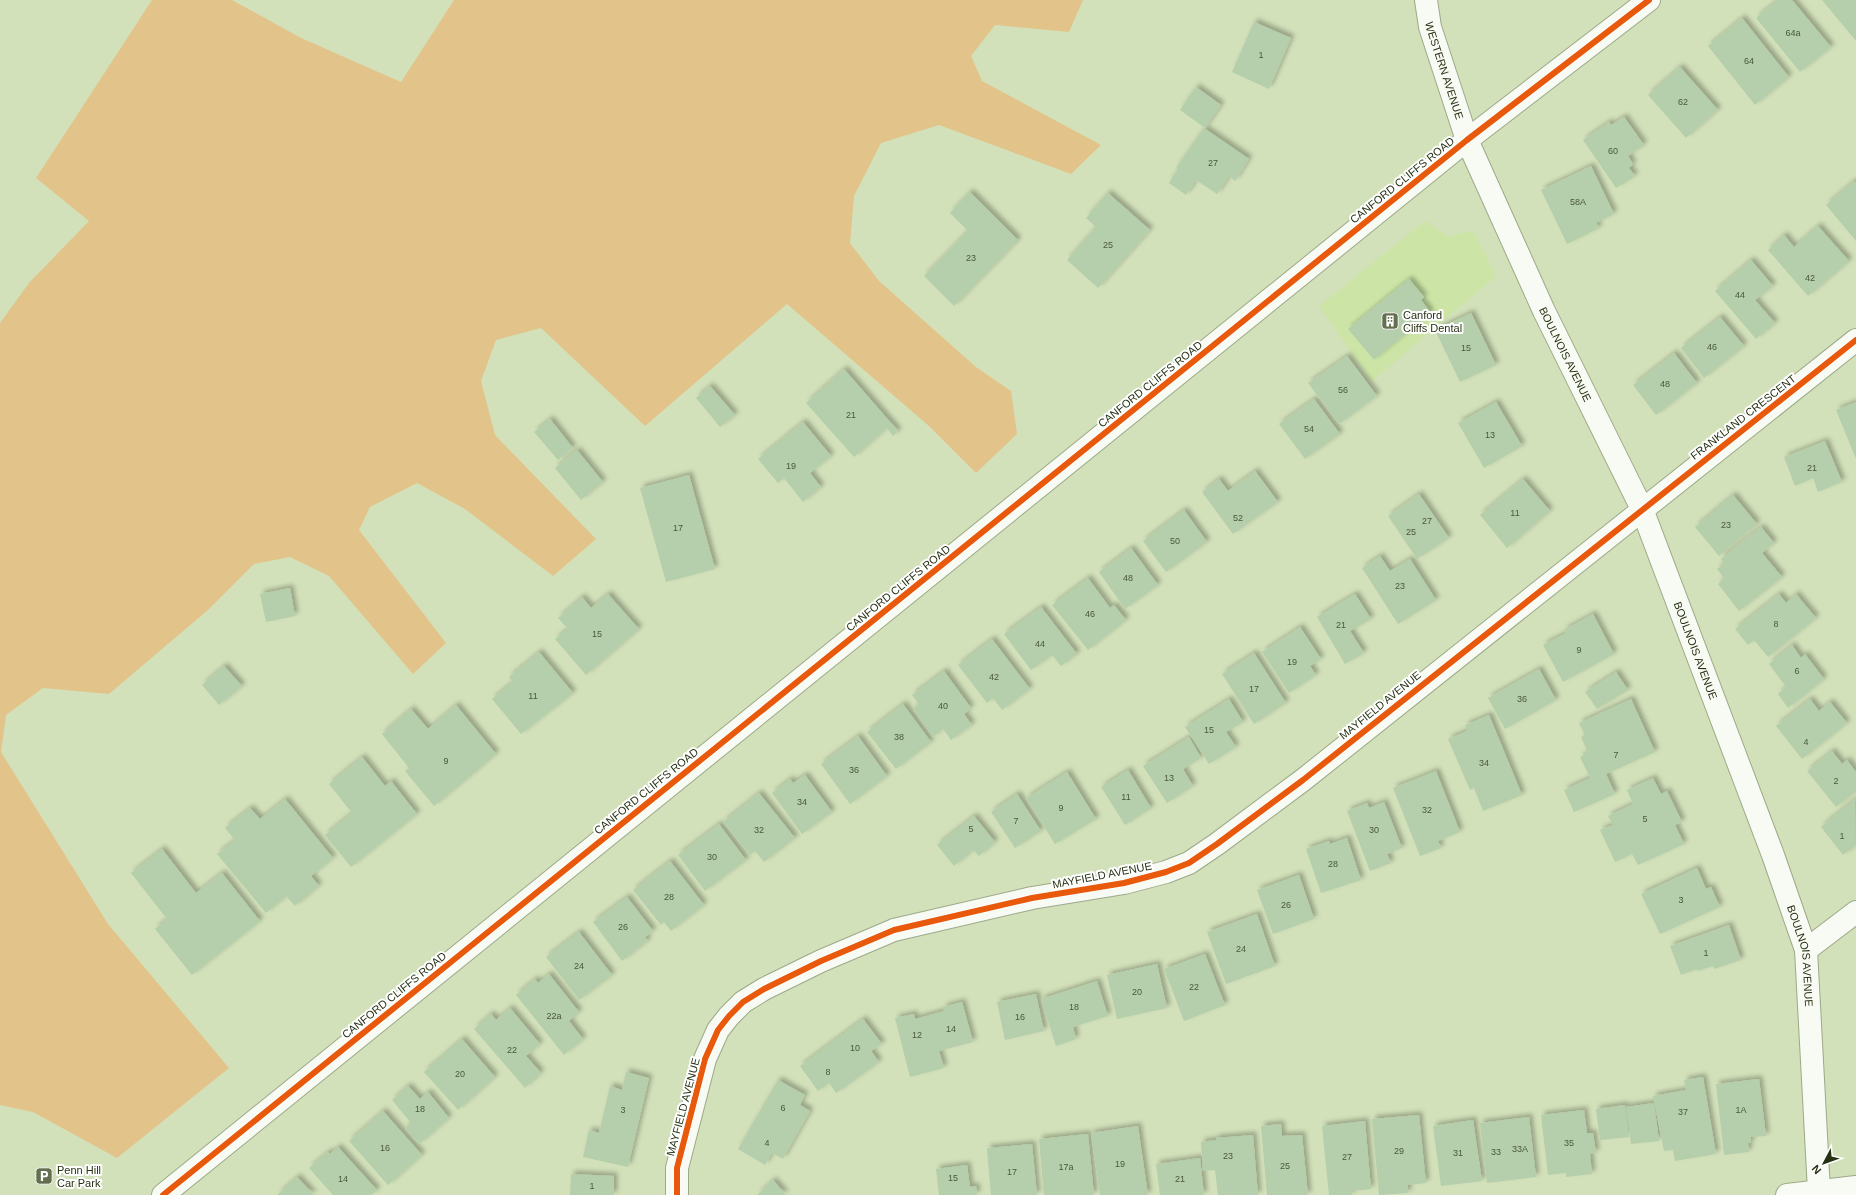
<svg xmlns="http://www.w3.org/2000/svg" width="1856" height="1195" font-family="Arial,sans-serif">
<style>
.built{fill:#cce5a6}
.green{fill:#e2c48b}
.building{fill:#b5ceab;filter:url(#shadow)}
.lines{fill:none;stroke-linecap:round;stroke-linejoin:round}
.street-casing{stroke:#9da989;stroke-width:24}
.secondary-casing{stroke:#9da989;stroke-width:24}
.street{stroke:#f8faf4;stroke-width:22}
.secondary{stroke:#f8faf4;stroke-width:22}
.cycleway-casing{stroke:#fff;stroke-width:8}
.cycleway{stroke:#e8590c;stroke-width:6}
.labels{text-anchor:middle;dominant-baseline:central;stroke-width:4;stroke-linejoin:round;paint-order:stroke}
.number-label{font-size:9px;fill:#4a593a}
.street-label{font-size:11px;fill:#273214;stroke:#fff}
.poi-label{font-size:11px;fill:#273214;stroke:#fff;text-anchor:start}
</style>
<defs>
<filter id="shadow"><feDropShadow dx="3.5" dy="-3.5" stdDeviation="2" flood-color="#0004"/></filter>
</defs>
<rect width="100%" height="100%" fill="#d2e1b9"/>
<path class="built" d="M1425,221L1449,237L1473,230L1496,276L1372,381L1319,306Z"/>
<path class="green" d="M152,0H232L301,38L401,82L454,0H1083L1069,32L995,25L971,56L982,81L1101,145L1071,174L939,125L881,143L854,196L850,243L879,281L976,367L1011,391L1017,434L976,473L929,426L787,304L645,426L541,328L496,340L481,381L495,435L596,539L553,576L465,509L417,483L370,507L359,530L446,643L413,674L329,576L290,557L254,564L208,610L109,694L43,688L6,715L1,752L108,924L229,1068L117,1158L33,1112L0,1105V323L29,283L89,221L36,178Z"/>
<path class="building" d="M1778,0H1792L1831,47L1800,72L1756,18Z
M1822,0H1856V41Z
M1742,18L1789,77L1755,105L1708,46Z
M1254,22L1291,38L1269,89L1232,72Z
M1680,67L1718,110L1686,138L1648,95Z
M1196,87L1221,105L1205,128L1180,110Z
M1624,117L1644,145L1628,156L1633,164L1629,168L1635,176L1616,188L1583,140L1609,122L1611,125Z
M1204,128L1249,159L1235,181L1229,176L1217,194L1196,180L1186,195L1169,183L1178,169L1176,168Z
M1591,166L1614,214L1596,223L1599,228L1567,244L1541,190Z
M1854,181L1856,183V241L1826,205Z
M970,192L1018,240L954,306L924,276L968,231L950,213Z
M1108,193L1150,230L1098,288L1067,260L1096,227L1086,218Z
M1818,226L1849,261L1808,296L1768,250L1784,235L1794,247Z
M1751,260L1773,286L1755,300L1775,323L1756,339L1715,291Z
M1409,279L1424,297L1421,300L1431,313L1374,360L1348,329Z
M1471,313L1496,365L1460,382L1435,330Z
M1720,317L1744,346L1704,378L1681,348Z
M1674,353L1697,383L1656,415L1633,385Z
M1347,356L1377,396L1339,424L1308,383Z
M844,369L898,431L893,436L887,428L854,457L806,403Z
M710,386L735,415L720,427L696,398Z
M1314,399L1340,434L1305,459L1279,424Z
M1496,402L1522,446L1484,468L1458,423Z
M1856,402V459L1836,410Z
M550,419L573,448L558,460L534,432Z
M803,422L831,456L810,473L821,487L803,502L784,478L778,483L758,459Z
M1825,441L1842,482L1818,492L1813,478L1795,486L1784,457Z
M577,450L603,482L581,500L555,468Z
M1255,471L1278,502L1233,534L1202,492L1219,479L1228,491Z
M689,475L715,569L666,582L640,488Z
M1523,479L1550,511L1507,548L1480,515Z
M1419,494L1449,538L1417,559L1388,516Z
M1733,495L1757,524L1719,556L1695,527Z
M1184,510L1207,542L1166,572L1143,541Z
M1761,527L1774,543L1762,553L1782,577L1739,611L1718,584L1724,578L1717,569L1724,564L1721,559Z
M1131,548L1158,585L1125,609L1099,572Z
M1380,556L1390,571L1410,559L1436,600L1398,624L1362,568Z
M1088,578L1110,608L1114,605L1126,620L1088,650L1052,605Z
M290,588L295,616L266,622L260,594Z
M608,594L639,629L586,675L555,639L568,629L558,618L582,597L591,608Z
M1355,594L1371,619L1350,631L1364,653L1345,664L1317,617Z
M1779,594L1786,603L1796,594L1816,618L1768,657L1754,640L1748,645L1735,629Z
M1041,607L1077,654L1061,666L1052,655L1031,670L1004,634Z
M1593,614L1614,654L1563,682L1543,645L1566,633L1564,630Z
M1300,627L1321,659L1310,666L1316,675L1289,693L1262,652Z
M992,639L1030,689L1002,710L993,698L987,703L958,665Z
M1792,645L1801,658L1805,654L1824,679L1788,708L1778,694L1786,687L1769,664Z
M539,652L573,693L521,734L492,699L513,682L509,677Z
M1254,653L1286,703L1254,724L1222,674Z
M224,666L242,686L219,705L202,685Z
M1539,669L1556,700L1505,729L1488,698Z
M944,671L971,708L964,714L972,725L951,740L943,729L933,737L913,709L919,704L912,695Z
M1616,672L1628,690L1597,709L1585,692Z
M1229,699L1243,722L1226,732L1236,747L1209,764L1185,727Z
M1631,699L1655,752L1606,774L1615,794L1574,812L1564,790L1590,778L1580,757L1588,753L1581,737L1585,735L1579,723Z
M1810,699L1819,711L1830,702L1847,723L1802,759L1776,726Z
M903,704L931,742L896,769L867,732Z
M456,705L496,754L434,806L405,771L409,768L382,734L411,709L428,729Z
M1489,715L1522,795L1483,811L1474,788L1470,790L1448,739L1467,731L1465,725Z
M858,736L887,776L850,804L821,764Z
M1189,737L1201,758L1183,769L1193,786L1167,803L1143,766Z
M1832,751L1842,764L1847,760L1856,772V791L1836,807L1807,771Z
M362,757L385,786L391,781L417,814L351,867L325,835L352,813L329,784Z
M1128,770L1151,808L1125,825L1101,787Z
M1436,771L1460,832L1438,841L1441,848L1420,856L1393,788Z
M1067,772L1096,819L1055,844L1026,798Z
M805,775L832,812L802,834L772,793L790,779L793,783Z
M1653,778L1661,794L1667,791L1682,822L1675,825L1684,844L1638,865L1632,854L1615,862L1600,830L1613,825L1608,816L1633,804L1627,790Z
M759,793L795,838L764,862L755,851L750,855L723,822Z
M1017,794L1041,831L1015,848L991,812Z
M285,799L333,858L311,876L319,886L295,906L286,896L266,913L217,854L235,840L225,828L250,808L260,819Z
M1855,799L1856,845L1843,855L1821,827Z
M1384,802L1402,848L1387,854L1391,863L1370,871L1347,811L1367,803L1369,808Z
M974,816L995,842L979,856L973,850L954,866L937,845Z
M719,824L746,860L705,891L678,855Z
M1347,838L1361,880L1321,893L1306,849L1329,841L1330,844Z
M162,849L196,893L222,873L260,921L192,975L155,929L167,919L131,873Z
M670,861L704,905L671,931L664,922L661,925L633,890Z
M1697,868L1706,889L1711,887L1720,907L1660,934L1641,894Z
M1299,875L1314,919L1273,934L1257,890Z
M627,897L653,931L645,937L648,941L622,961L593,922Z
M1257,914L1275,966L1226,984L1207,932Z
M1729,925L1741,960L1714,969L1713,966L1698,971L1697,969L1681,975L1670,946Z
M579,932L612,975L579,1000L546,957Z
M1205,954L1225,1005L1184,1021L1164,969Z
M1157,964L1167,1008L1117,1019L1107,975Z
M549,974L579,1012L569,1021L583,1039L564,1055L516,995L535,979L538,983Z
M1097,981L1108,1016L1073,1027L1076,1039L1056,1046L1041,999Z
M1036,994L1044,1031L1005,1040L997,1002Z
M962,1002L973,1042L939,1051L944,1068L910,1077L895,1018L914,1014L915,1019L944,1011L943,1007Z
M510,1008L540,1044L526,1056L541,1073L525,1088L474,1029L491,1014L496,1020Z
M863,1019L882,1044L871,1051L879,1062L836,1093L829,1083L818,1091L800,1066Z
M462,1039L495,1077L458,1110L424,1072Z
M626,1072L649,1078L628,1167L583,1157L589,1130L599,1133L610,1086L622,1090Z
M1703,1077L1716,1154L1675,1161L1673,1150L1664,1151L1653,1096L1686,1090L1684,1080Z
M1759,1079L1766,1136L1751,1137V1143H1748L1749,1152L1724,1155L1716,1084Z
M778,1080L805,1095L800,1105L810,1111L783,1159L772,1153L765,1165L738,1149Z
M408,1086L420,1099L428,1092L449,1118L419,1144L405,1128L411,1123L392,1100Z
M1654,1103L1659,1141L1631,1144L1626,1107Z
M1625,1105L1629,1137L1600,1140L1596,1109Z
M1584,1110L1587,1133H1593L1596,1153L1590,1154L1592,1174L1566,1177V1173L1548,1175L1541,1115Z
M383,1111L422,1155L388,1185L349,1141Z
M1419,1115L1426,1183L1408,1185V1193L1379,1195L1372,1119Z
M1529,1117L1536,1177L1487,1183L1480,1123Z
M1473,1120L1482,1181L1441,1186L1433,1126Z
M1365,1121L1371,1189L1352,1191V1195H1329L1322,1126Z
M1281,1124L1282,1136L1302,1135L1308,1195H1267L1261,1126Z
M1138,1126L1148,1195H1100L1091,1133Z
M1088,1134L1094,1195H1044L1039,1139Z
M1253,1135L1258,1195H1218L1215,1170L1203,1171L1201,1142L1216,1140V1138Z
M1032,1144L1037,1195H991L987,1148Z
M338,1147L377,1190L371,1195H333L309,1168L328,1152L330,1154Z
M1200,1158L1204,1195H1160L1156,1164Z
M967,1165L970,1187L976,1186L977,1195H939L936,1169Z
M571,1174L614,1176V1195H570Z
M297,1177L314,1195H277Z
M773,1180L786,1195H757Z"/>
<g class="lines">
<defs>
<g id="street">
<path id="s1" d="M1426,0L1430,27L1467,140L1544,311L1642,509L1773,855L1806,950L1819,1191"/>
<path d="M1806,950L1856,912"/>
<path d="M677,1195V1168L705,1059L718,1030L729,1016L743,1002L764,989L821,961L894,930L1032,898L1124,883L1166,872L1189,863L1217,844L1303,780L1856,340"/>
<path d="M1787,1195L1856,1187"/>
</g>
<path id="secondary" d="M163,1195L1467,140L1649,0"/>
</defs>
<use href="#street" class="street-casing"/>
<use href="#secondary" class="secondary-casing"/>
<use href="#street" class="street"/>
<use href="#secondary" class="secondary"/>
<defs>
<path id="cycleway" d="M163,1195L1467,140L1649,0
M677,1195V1168L705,1059L718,1030L729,1016L743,1002L764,989L821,961L894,930L1032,898L1124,883L1166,872L1189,863L1217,844L1303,780L1856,340"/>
</defs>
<use href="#cycleway" class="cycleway-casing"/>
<use href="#cycleway" class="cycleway"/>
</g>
<defs>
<symbol id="building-square" viewBox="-11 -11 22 22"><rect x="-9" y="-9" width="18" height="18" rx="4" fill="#636f4e" stroke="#fff"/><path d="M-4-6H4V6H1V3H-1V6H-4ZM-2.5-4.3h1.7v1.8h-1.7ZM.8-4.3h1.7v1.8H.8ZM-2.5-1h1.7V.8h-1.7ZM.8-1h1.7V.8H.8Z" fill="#fff"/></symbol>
<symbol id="parking-square" viewBox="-11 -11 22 22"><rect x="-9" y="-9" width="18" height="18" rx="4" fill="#636f4e" stroke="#fff"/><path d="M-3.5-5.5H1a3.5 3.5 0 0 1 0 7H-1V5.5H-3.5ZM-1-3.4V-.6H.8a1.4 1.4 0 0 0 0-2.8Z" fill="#fff"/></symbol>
</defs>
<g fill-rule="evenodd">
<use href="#building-square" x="1380" y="311" width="20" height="20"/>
<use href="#parking-square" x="34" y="1166" width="20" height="20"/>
</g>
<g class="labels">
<g class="number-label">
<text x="1793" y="33">64a</text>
<text x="1261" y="55">1</text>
<text x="1749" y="61">64</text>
<text x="1683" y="102">62</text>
<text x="1613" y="151">60</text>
<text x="1213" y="163">27</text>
<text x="1578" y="202">58A</text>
<text x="1108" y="245">25</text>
<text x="971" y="258">23</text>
<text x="1810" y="278">42</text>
<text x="1740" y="295">44</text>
<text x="1712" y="347">46</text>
<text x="1466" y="348">15</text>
<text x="1665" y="384">48</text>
<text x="1343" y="390">56</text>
<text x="851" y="415">21</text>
<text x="1309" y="429">54</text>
<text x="1490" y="435">13</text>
<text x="791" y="466">19</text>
<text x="1812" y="468">21</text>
<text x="1515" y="513">11</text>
<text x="1238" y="518">52</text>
<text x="1427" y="521">27</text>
<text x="1726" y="525">23</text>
<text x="678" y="528">17</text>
<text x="1411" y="532">25</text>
<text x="1175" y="541">50</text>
<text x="1128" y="578">48</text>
<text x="1400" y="586">23</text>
<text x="1090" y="614">46</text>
<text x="1776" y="624">8</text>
<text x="1341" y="625">21</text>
<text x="597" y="634">15</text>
<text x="1040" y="644">44</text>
<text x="1579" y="650">9</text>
<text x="1292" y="662">19</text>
<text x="1797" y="671">6</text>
<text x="994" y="677">42</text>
<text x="1254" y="689">17</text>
<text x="533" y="696">11</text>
<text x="1522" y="699">36</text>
<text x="943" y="706">40</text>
<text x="1209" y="730">15</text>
<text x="899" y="737">38</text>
<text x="1806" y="742">4</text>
<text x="1616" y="755">7</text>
<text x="446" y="761">9</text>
<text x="1484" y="763">34</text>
<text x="854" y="770">36</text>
<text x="1169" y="778">13</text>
<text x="1836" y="781">2</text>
<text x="1126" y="797">11</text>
<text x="802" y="802">34</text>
<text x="1061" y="808">9</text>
<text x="1427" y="810">32</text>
<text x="1645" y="819">5</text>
<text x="1016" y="821">7</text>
<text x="971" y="829">5</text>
<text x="759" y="830">32</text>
<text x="1374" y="830">30</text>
<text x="1842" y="836">1</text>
<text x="712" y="857">30</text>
<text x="1333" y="864">28</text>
<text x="669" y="897">28</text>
<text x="1681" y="900">3</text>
<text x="1286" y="905">26</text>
<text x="623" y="927">26</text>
<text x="1241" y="949">24</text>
<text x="1706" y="953">1</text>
<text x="579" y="966">24</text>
<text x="1194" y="987">22</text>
<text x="1137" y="992">20</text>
<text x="1074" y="1007">18</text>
<text x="554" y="1016">22a</text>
<text x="1020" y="1017">16</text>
<text x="951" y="1029">14</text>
<text x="917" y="1035">12</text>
<text x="855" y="1048">10</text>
<text x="512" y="1050">22</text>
<text x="828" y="1072">8</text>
<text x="460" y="1074">20</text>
<text x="783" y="1108">6</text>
<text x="420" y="1109">18</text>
<text x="623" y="1110">3</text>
<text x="1741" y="1110">1A</text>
<text x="1683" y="1112">37</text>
<text x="767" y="1143">4</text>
<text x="1569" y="1143">35</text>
<text x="385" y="1148">16</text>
<text x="1520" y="1149">33A</text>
<text x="1399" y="1151">29</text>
<text x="1496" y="1152">33</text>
<text x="1458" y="1153">31</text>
<text x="1228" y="1156">23</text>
<text x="1347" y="1157">27</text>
<text x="1120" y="1164">19</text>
<text x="1285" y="1166">25</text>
<text x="1066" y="1167">17a</text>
<text x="1012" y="1172">17</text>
<text x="953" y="1178">15</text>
<text x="343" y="1179">14</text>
<text x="1180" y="1179">21</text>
<text x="592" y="1186">1</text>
</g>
<g class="street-label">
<text stroke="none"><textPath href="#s1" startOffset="73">WESTERN AVENUE</textPath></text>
<text transform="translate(1402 180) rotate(-39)">CANFORD CLIFFS ROAD</text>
<text stroke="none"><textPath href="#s1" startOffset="382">BOULNOIS AVENUE</textPath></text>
<text transform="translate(1150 384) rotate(-39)">CANFORD CLIFFS ROAD</text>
<text transform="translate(1743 417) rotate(-38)">FRANKLAND CRESCENT</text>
<text transform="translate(898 588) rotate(-39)">CANFORD CLIFFS ROAD</text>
<text stroke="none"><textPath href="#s1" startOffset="706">BOULNOIS AVENUE</textPath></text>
<text transform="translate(1380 705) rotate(-39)">MAYFIELD AVENUE</text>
<text transform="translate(646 791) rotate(-39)">CANFORD CLIFFS ROAD</text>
<text transform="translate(1102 875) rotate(-11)">MAYFIELD AVENUE</text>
<text stroke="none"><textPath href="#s1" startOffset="1030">BOULNOIS AVENUE</textPath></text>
<text transform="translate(394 995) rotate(-39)">CANFORD CLIFFS ROAD</text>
<text transform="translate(683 1107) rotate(-75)">MAYFIELD AVENUE</text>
</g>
<g class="poi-label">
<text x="1403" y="315">Canford<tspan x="1403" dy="13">Cliffs Dental</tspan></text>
<text x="57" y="1170">Penn Hill<tspan x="57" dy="13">Car Park</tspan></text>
</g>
</g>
<g transform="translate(1824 1163) rotate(229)" stroke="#ffffff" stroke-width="3" paint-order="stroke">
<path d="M0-3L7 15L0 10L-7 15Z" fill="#273214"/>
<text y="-6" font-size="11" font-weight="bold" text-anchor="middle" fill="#273214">N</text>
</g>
</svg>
